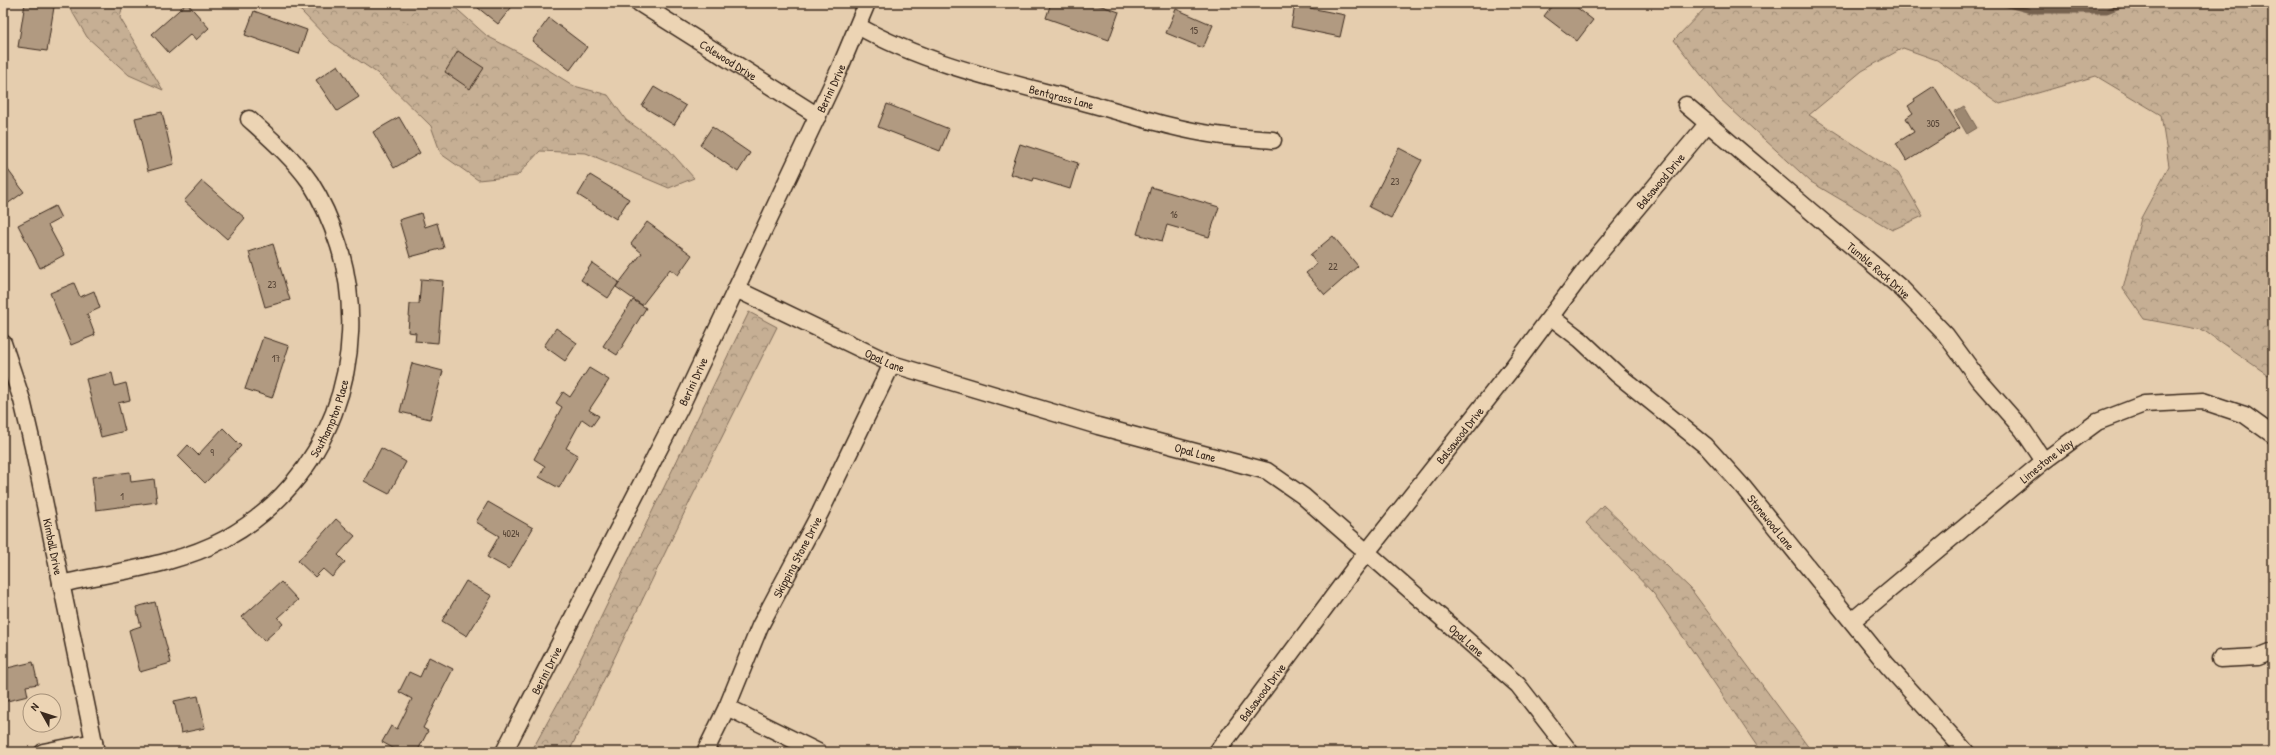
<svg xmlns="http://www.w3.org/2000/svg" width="2276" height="755" font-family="'Patrick Hand',sans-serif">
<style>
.forest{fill:url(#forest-crowns);stroke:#806c59}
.water{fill:#9d8871;stroke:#766250}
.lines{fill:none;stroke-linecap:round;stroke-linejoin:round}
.stream{stroke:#766250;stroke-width:5}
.building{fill:#b19a81;stroke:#3b2a1e}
.minor-casing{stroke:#3b2a1e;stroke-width:19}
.minor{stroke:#ecd4b4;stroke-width:16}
.labels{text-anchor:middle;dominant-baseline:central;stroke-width:4;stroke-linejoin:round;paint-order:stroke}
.number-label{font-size:10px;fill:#584637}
.street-label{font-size:12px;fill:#3b2a1e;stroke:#ecd4b4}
</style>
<defs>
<pattern id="forest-crowns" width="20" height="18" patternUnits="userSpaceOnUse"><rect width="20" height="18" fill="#c6af94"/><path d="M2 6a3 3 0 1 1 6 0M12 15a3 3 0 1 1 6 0" fill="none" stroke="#a28f78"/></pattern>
</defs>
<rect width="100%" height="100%" fill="#e5cdae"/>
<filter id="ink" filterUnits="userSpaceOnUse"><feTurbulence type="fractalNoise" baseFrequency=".025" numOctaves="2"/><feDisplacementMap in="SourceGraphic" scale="8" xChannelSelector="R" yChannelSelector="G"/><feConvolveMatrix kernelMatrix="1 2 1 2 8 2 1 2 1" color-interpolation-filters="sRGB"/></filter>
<g filter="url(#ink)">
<path class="forest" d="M67,3H123L120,18L163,90L129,75L87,37Z
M285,3H450L487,36L531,59L574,86L608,95L626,120L668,149L694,178L669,188L586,153L540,151L517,176L478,180L441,154L431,126L377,73L331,42L301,11Z
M1710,3H2273V371L2268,375L2203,330L2144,319L2123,289L2141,218L2169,166L2161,115L2096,76L2000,104L1937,60L1903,48L1862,71L1809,115L1898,173L1923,216L1892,230L1811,182L1719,98L1674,40Z
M749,312L777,327L691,499L569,752H531L569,683Z
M1603,505L1690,588L1812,752H1761L1654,594L1586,523Z"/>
<path class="water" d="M1964,106L1977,128L1967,134L1954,112Z"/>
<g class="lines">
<path class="stream" d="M2001,3L2031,11H2107L2128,3"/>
</g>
<path class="building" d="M25,3L54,7L47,51L18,47Z
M187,3L209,28L196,40L191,34L169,53L152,34Z
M472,3H515L498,24Z
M1051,3H1093L1119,12L1109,40L1046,18Z
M1554,3H1571L1593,20L1577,41L1544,16Z
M1295,5L1345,15L1340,37L1291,27Z
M1176,9L1213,25L1203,48L1166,33Z
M254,11L307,30L299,54L245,35Z
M549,18L587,47L570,70L532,41Z
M458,51L484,68L470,89L445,72Z
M338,65L359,97L337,111L316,80Z
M1934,86L1960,128L1907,161L1896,143L1914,132L1906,118L1913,113L1908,106L1915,101L1914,99Z
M654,87L686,106L674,125L642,106Z
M887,104L949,129L940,151L878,127Z
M162,112L174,164L148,171L135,118Z
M399,117L420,153L394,168L373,132Z
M712,127L750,153L738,172L700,145Z
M1020,144L1078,163L1070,189L1034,178L1033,181L1010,174Z
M1399,148L1422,160L1391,218L1369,207Z
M3,163L24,192L3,207Z
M590,175L629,199L616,219L578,195Z
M202,181L245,218L227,239L184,201Z
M1151,187L1219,207L1209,237L1167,225L1162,241L1137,234Z
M55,206L61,218L48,225L64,255L40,268L18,225Z
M421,213L425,227L437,223L444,248L410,257L399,220Z
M647,222L692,255L678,275L670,269L642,305L616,287L642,253L631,244Z
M1333,236L1358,266L1325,295L1306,273L1317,264L1310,255Z
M273,244L290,300L265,307L249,252Z
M592,263L619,282L608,298L581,280Z
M421,279L443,281L438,343L415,341L416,333L408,332L410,304H419Z
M74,283L80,297L94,291L100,308L87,314L95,335L71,345L50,293Z
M633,300L646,308L617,355L603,346Z
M556,328L577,343L565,361L544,346Z
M263,337L289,346L272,398L245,389Z
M412,363L443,371L430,419L400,412Z
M589,368L609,380L589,410L599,416L592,426L582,419L566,448L578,455L559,488L539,477L545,466L534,459L562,407L556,403L563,392L570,397Z
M112,373L115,386L126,383L130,400L118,403L125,431L101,437L86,379Z
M223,428L241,446L205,483L178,456L188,445L198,455Z
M381,448L406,462L389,494L364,481Z
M130,472L131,482L154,479L157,502L96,510L92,477Z
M488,502L533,528L509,569L487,557L499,536L476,522Z
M336,519L355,536L338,555L345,562L332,577L323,569L315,577L298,561Z
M466,581L492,596L467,636L442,621Z
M281,582L298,600L278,618L283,624L264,641L242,617Z
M155,602L171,663L140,672L129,630L141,626L136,607Z
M429,657L453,669L423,728L428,731L417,752H400L382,742L391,726L397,729L412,699L399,692L409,672L420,677Z
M33,662L38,684L26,686L28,696L3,702V669Z
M198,696L205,728L181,733L174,701Z"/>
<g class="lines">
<defs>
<g id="minor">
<path id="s1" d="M639,3L818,116"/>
<path id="s2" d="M858,26C923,63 1000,80 1072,99C1120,111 1167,128 1216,135C1235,138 1254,138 1273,140"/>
<path id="s3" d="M1686,105L1902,289L1946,335L1979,380L2023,430L2044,461"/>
<path id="s4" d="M736,289L892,364L1098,426L1267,471L1303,496L1518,685L1570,752"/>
<path id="s5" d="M1551,317L1581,340L1617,374L1706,446L1743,487L1887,665L1966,752"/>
<path id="s6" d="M3,343L22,400L33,447L96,752"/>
<path id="s7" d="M61,584C116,571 175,566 225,539C329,482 373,358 339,246C332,224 323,202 310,182C293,158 271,139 249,119"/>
<path id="s8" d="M1852,621L2044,461L2097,422L2144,404L2203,401L2245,415L2273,435"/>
<path d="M2220,659L2258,657L2273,651"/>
<path d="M727,707L818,752"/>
<path d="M43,752L94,742"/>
<path id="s9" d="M504,752L680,408L839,70L867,3"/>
<path id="s10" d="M705,752L727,707L760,626L820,513L892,364"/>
<path id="s11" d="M1217,752L1356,566L1513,367L1586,269L1708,123"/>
</g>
</defs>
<use href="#minor" class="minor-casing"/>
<use href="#minor" class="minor"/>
</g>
</g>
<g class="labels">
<g class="number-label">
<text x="1194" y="30">15</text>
<text x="1933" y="123">305</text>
<text x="1395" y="181">23</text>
<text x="1174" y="214">16</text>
<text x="1333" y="266">22</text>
<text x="272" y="284">23</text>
<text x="276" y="358">17</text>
<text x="212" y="452">9</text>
<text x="122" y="496">1</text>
<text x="511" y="533">4024</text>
</g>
<g class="street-label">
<text stroke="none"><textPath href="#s1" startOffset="106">Colewood Drive</textPath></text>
<text stroke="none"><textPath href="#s9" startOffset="740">Berini Drive</textPath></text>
<text stroke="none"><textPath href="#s2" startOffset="216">Bentgrass Lane</textPath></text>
<text stroke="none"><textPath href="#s11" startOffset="723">Balsawood Drive</textPath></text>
<text stroke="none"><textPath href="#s3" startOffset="254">Tumble Rock Drive</textPath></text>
<text stroke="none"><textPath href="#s4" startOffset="165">Opal Lane</textPath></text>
<text stroke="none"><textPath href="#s9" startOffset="416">Berini Drive</textPath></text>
<text stroke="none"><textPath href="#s7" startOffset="334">Southampton Place</textPath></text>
<text stroke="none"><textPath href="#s11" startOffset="399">Balsawood Drive</textPath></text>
<text stroke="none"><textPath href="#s4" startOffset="489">Opal Lane</textPath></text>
<text stroke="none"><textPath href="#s8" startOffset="252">Limestone Way</textPath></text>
<text stroke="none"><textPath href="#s5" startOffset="302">Stonewood Lane</textPath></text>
<text stroke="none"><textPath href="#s6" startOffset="210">Kimball Drive</textPath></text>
<text stroke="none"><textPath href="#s10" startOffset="216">Skipping Stone Drive</textPath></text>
<text stroke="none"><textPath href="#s4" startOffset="825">Opal Lane</textPath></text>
<text stroke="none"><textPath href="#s9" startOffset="92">Berini Drive</textPath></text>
<text stroke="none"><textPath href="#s11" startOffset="75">Balsawood Drive</textPath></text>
</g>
</g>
<rect width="2276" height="755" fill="none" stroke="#ecd4b4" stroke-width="16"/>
<rect x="8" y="8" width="2260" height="739" fill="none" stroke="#3b2a1e" stroke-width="1.5" filter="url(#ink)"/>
<g transform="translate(42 713) rotate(309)"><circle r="19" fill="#ecd4b4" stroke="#a59078"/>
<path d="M0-3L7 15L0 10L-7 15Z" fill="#3b2a1e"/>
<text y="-6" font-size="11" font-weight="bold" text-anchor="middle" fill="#3b2a1e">N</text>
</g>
</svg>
